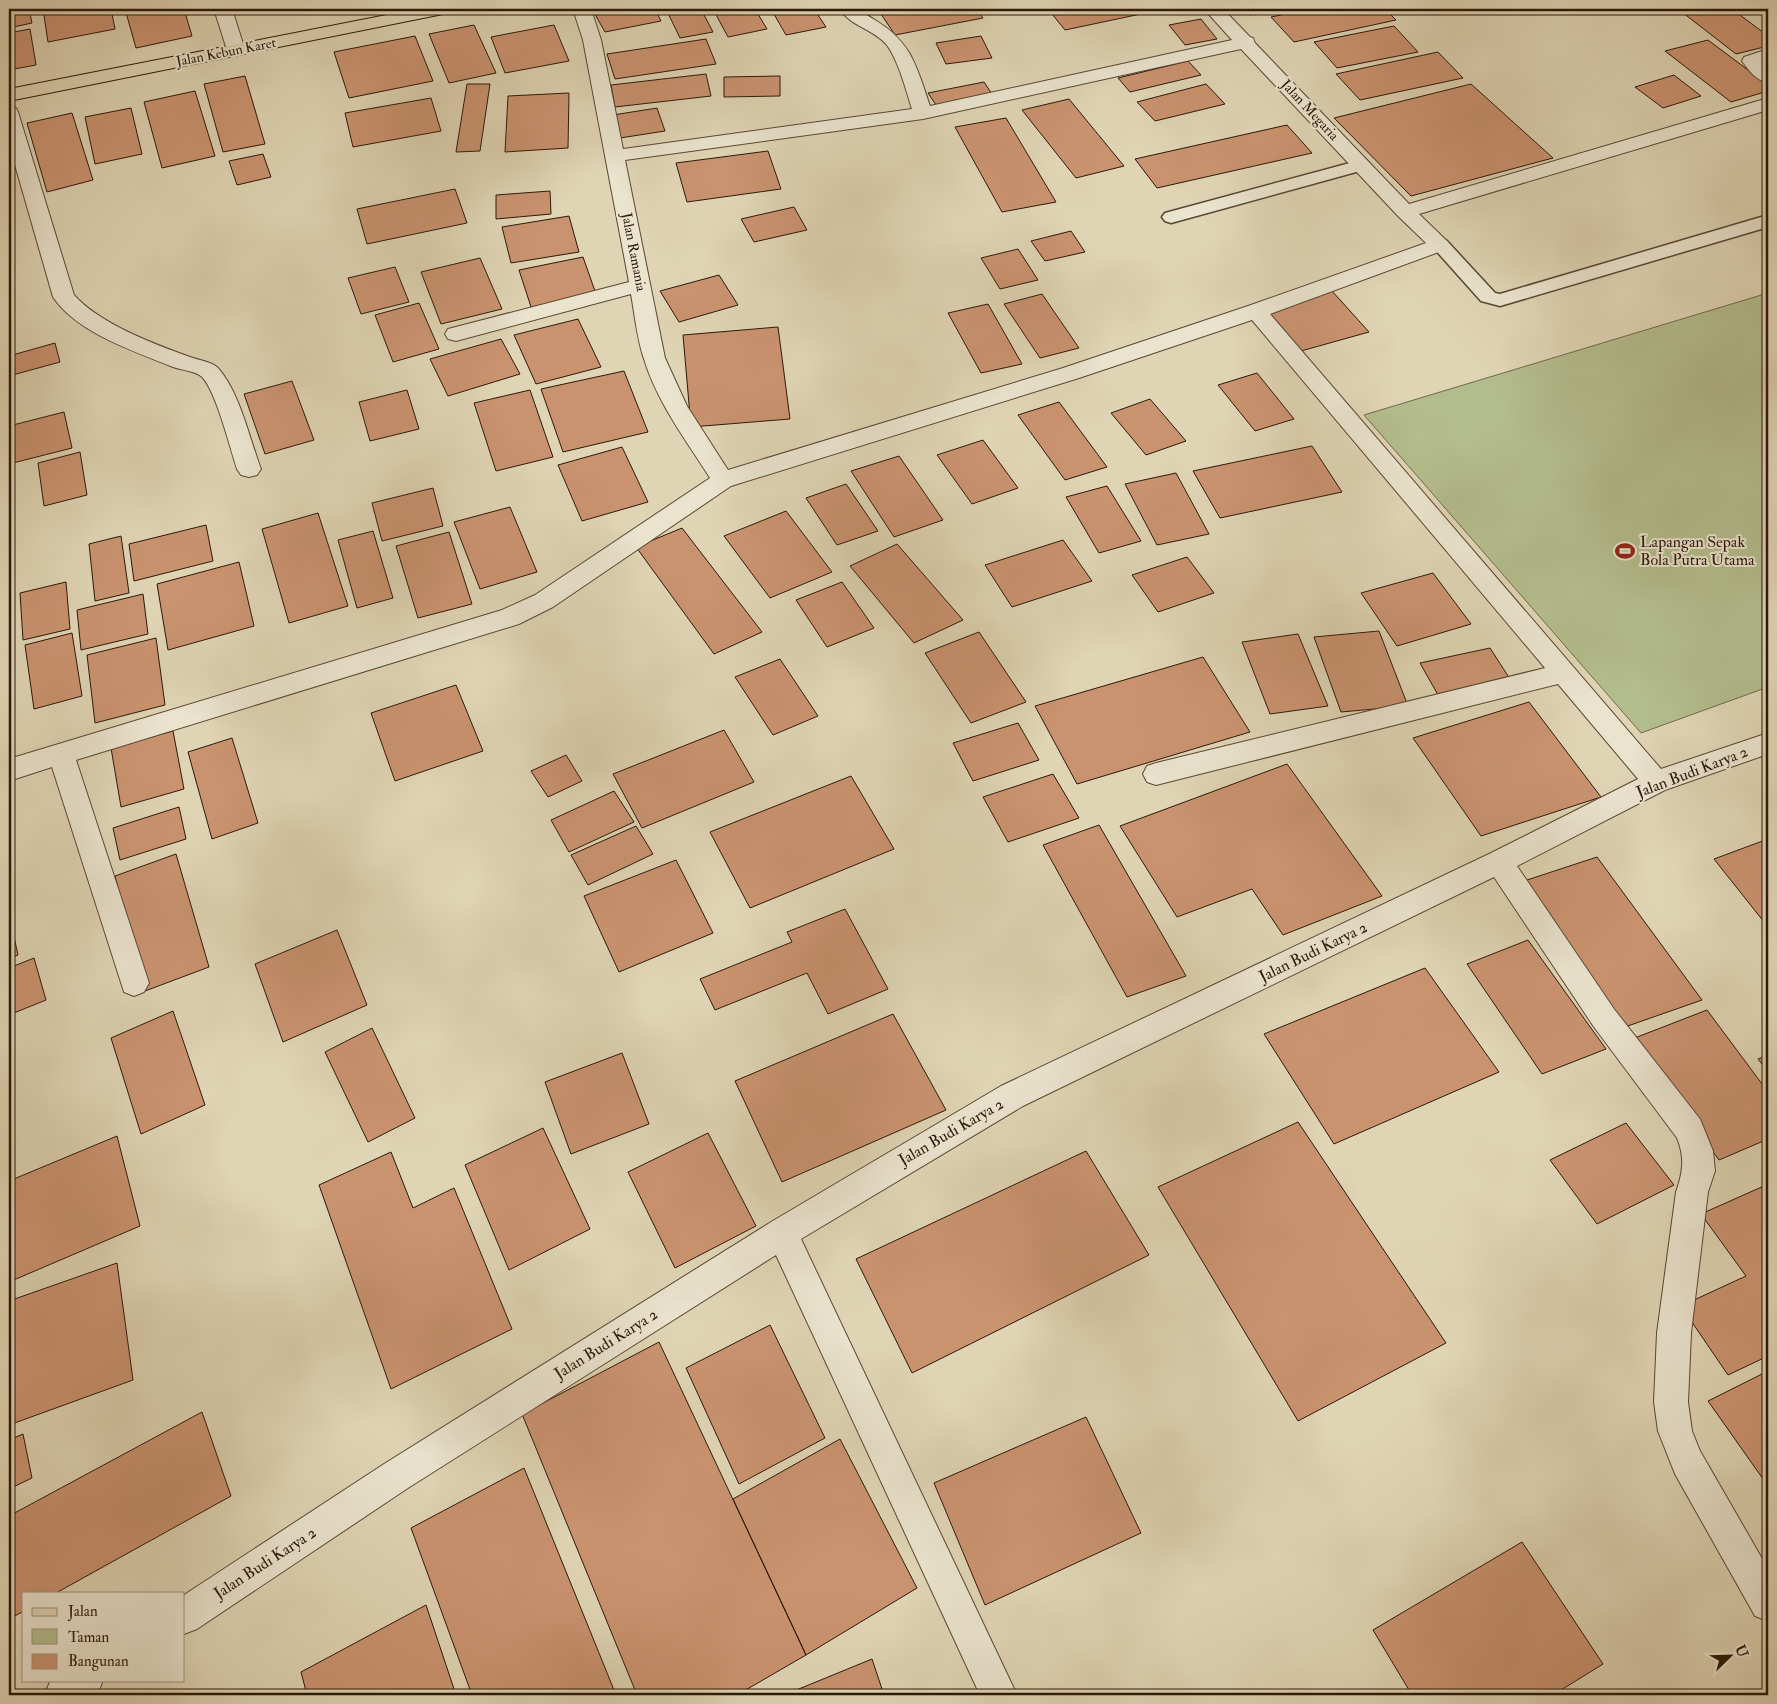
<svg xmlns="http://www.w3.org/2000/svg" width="1777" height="1704" font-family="'IM FELL Double Pica',serif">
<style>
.green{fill:#b3bc8c;stroke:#706a4a}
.building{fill:#ca9370;stroke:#2c1809}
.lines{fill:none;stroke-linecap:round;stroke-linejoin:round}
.service-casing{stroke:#594734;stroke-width:3}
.minor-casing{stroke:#594734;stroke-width:2}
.primary-casing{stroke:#2c1809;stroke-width:2}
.service{fill:#eae3ce;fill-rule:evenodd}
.minor{fill:#eae3ce;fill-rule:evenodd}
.primary{fill:#dfd4b4;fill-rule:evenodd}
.labels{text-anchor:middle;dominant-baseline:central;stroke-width:4;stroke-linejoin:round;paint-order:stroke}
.far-street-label{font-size:14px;fill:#2c1809;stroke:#eae3ce}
.poi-label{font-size:16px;fill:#2c1809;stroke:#eae3ce;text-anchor:start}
.street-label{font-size:16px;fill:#2c1809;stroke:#eae3ce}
</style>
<rect width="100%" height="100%" fill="#dfd4b4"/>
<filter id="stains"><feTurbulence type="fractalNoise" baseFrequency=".004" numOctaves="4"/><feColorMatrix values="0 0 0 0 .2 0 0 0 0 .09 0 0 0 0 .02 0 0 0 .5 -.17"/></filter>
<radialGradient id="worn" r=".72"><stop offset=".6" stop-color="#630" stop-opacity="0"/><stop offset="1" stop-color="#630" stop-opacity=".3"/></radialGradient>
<path class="green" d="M1768,293V687L1641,733L1364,415Z"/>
<path class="building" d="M9,9H29L32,23L9,28Z
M43,9H111L115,29L48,42Z
M125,9H184L192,36L136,48Z
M592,9H655L661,21L605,32Z
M666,9H701L713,32L680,38Z
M713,9H755L767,29L728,37Z
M771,9H814L826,27L786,35Z
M910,9H976L983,18L895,35L881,14Z
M1048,9H1153L1155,11L1065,30Z
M1244,9H1275L1250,15Z
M1310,9H1385L1396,20L1294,42L1271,17Z
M1678,9H1732L1768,36V46L1736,54Z
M1201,19L1217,39L1185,45L1169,25Z
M474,25L496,73L449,83L429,34Z
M554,25L569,61L505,73L491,37Z
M1394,26L1418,52L1337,68L1314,42Z
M30,29L36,65L9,70V33Z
M415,36L433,81L349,98L334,52Z
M981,36L992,58L946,64L936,43Z
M706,39L716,64L615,79L607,54Z
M1708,40L1768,85V91L1731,102L1665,51Z
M1438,52L1463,78L1360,100L1336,74Z
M1188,61L1201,75L1130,92L1118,78Z
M706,74L711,96L615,107L611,85Z
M1674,75L1701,96L1663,108L1635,87Z
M245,76L265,144L223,152L204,84Z
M780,76V96L724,97V77Z
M984,82L992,94L936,105L928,93Z
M467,84H490L480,151L456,152Z
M1206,84L1225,104L1155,121L1137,102Z
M1471,84L1553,158L1411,196L1334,118Z
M195,91L215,156L162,168L144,102Z
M569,93L568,148L505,152L508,96Z
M431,98L441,131L353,147L345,113Z
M1069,99L1124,166L1076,178L1022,110Z
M131,108L142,154L95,164L85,117Z
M657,108L665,131L620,138L613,115Z
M72,113L93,180L47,192L27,123Z
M1006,118L1056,202L1002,212L955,127Z
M1287,125L1312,153L1157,188L1135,159Z
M768,151L781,189L687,202L676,163Z
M263,154L271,177L237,185L229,161Z
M455,189L467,223L367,244L357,209Z
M550,191L551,214L496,219V195Z
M794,207L807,230L754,242L741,219Z
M569,216L579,252L511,263L502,227Z
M1071,231L1085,252L1045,261L1031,241Z
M1018,249L1038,280L1000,289L981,258Z
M583,257L596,294L531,307L519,270Z
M480,258L502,309L441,324L421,272Z
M395,267L409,302L361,314L348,278Z
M719,275L738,305L679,322L660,291Z
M1332,291L1369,332L1301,351L1266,310Z
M1042,294L1079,348L1040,358L1004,304Z
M419,303L439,349L393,362L375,315Z
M988,304L1022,364L981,373L948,313Z
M578,319L601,367L536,384L514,335Z
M778,327L790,419L691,427L683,335Z
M501,339L520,374L448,396L430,359Z
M55,343L60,362L9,376V356Z
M624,371L648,432L563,452L541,389Z
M1257,373L1294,419L1255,431L1218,385Z
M292,381L314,440L265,454L244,394Z
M407,390L419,429L370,441L359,402Z
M530,390L553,457L496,471L474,403Z
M1150,399L1186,441L1146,455L1111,413Z
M1059,402L1107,467L1065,480L1018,415Z
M64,412L72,448L9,464V426Z
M983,440L1018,488L972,504L937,455Z
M1312,446L1342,492L1220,518L1193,471Z
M622,447L648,502L582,521L558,465Z
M80,452L87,495L44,506L38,463Z
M899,456L943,520L894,537L851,471Z
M1176,473L1209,534L1157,545L1125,484Z
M846,484L878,531L837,545L806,498Z
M1107,486L1141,541L1099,553L1066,497Z
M433,488L443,526L382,541L372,503Z
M510,507L537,572L480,589L454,522Z
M786,511L832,572L770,598L724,536Z
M318,513L348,606L289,623L262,529Z
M206,525L213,561L134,581L129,544Z
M682,528L762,632L714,654L636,547Z
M373,531L393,598L357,608L338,540Z
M449,532L472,604L418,618L396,546Z
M121,536L129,593L95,601L89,544Z
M1063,540L1092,581L1012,607L985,565Z
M897,544L963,620L914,643L850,566Z
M1187,557L1214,593L1158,612L1132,575Z
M239,562L254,626L168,650L157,584Z
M1433,573L1471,624L1397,646L1361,593Z
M66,582L70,629L23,640L20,593Z
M842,582L874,628L827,647L796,600Z
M143,594L148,634L81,650L77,610Z
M1379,631L1408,706L1341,712L1314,637Z
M979,632L1026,702L971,723L925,653Z
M72,633L82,696L34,709L25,645Z
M1298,634L1328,706L1270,714L1242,642Z
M156,638L165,705L95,723L87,655Z
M1490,648L1510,679L1438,695L1420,663Z
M1203,657L1250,732L1077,784L1035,706Z
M780,659L818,716L773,735L735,677Z
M456,685L483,751L395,781L371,713Z
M1529,702L1601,797L1481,836L1413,738Z
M1018,723L1039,760L973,781L953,743Z
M724,730L754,782L642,828L613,774Z
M173,731L184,789L121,807L111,748Z
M232,738L258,823L212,839L188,752Z
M566,755L582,781L548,797L531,771Z
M1287,764L1382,896L1283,935L1252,889L1177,917L1120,826Z
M1053,774L1079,818L1008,842L983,797Z
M851,776L894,849L750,908L710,832Z
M614,791L634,822L569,852L551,820Z
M179,807L186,839L120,860L113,828Z
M1099,825L1186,976L1127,997L1043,845Z
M636,826L653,854L588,885L571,855Z
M1768,839V927L1714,859Z
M176,854L209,967L145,991L115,876Z
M1597,857L1702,1000L1622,1028L1521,882Z
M676,860L713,933L619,972L584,896Z
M845,909L888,989L828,1014L807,973L715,1010L700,979L792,942L787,932Z
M9,914L18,955L9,959Z
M337,930L367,1005L283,1042L255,964Z
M1528,940L1606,1049L1542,1074L1467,964Z
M34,958L46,1000L9,1015V968Z
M1425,968L1499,1072L1334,1144L1264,1034Z
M1707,1010L1768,1092V1139L1719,1160L1632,1039Z
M173,1011L205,1105L141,1134L111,1038Z
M893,1014L946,1110L782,1182L735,1081Z
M372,1028L415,1118L368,1142L325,1052Z
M622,1053L649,1124L571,1154L545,1082Z
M1768,1055V1072L1758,1059Z
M1298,1122L1446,1343L1298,1421L1158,1187Z
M1626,1123L1674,1185L1597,1224L1550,1160Z
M543,1128L590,1229L509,1270L465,1165Z
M708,1133L756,1226L675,1268L628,1172Z
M117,1136L140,1226L9,1282V1181Z
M1086,1151L1149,1255L912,1373L856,1259Z
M391,1152L413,1208L454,1188L512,1329L391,1389L319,1185Z
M1766,1185L1768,1188V1356L1728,1375L1681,1306L1746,1276L1701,1214Z
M117,1263L133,1380L9,1425V1301Z
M770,1325L825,1438L739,1484L686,1368Z
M659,1342L806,1655L737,1695H637L522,1414Z
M1768,1371V1486L1708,1401Z
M202,1412L231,1496L56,1593H24V1611L11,1618L9,1610V1516Z
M1086,1417L1141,1533L985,1605L934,1483Z
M23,1434L32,1478L9,1489V1440Z
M840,1439L917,1588L806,1655L733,1499Z
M524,1468L616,1695H472L411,1528Z
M1522,1542L1603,1664L1553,1695H1412L1373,1630Z
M426,1605L456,1695H307L301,1672Z
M872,1659L884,1695H790L789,1693Z"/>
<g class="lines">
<defs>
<path id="service" d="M1361,160L1367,161L1370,165L1367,169L1171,223L1165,221L1162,217L1165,213Z
M1768,215V227L1500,306L1481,301L1431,245L1433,241L1440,239L1447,241L1495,293L1500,294Z"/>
<path id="minor" d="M214,9H232L245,50L242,54L236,55L230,54L227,50Z
M573,9H591L601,40L623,149L912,109C906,90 898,59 886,44C873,29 850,26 840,9C861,9 858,10 875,20C912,42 917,68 930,106L1232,40L1204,9H1223L1250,37L1253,38L1255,43L1409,204L1768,98V110L1419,214L1447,241L1450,245L1447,249L1270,314L1661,769L1768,733V754L1665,790L1517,866L1614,1009L1700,1119L1713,1151L1715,1171L1708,1192L1691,1333L1688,1402L1692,1431L1700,1451L1768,1569V1621L1755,1616L1675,1474L1658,1431L1654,1402L1657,1333L1676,1192C1683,1172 1685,1158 1677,1138L1594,1027L1494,877L1023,1106L801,1239L1017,1695H980L776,1255L408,1488L197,1629L184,1634V1595L384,1464L771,1222L1001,1086L1489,854L1638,779L1558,684L1156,785L1147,782L1143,774L1147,766L1156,763L1545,668L1252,320L1079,378L731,486L553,607L519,624L76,760L149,983L144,992L134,996L124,992L52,767L9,781V759L502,610L535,595L710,478C686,440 657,402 644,359C637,339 635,316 631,294L456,341L448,339L445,334L448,329L629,282L583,40ZM1241,49L1398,216L1426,243L1248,306L1063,368L728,470L687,406L665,358L625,160L923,119Z
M1768,49V60L1762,63L1768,68V83C1756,80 1749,71 1742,61L1744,57Z
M9,106L16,108L18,112L74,295C100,324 154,344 190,357C198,360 213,362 218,368C240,393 249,437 261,469L257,475L249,477L241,475L237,469C230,448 216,391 202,377C196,371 181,370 173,367C134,351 77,333 53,297L9,144Z
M51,1680H103L98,1693L95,1695H44Z"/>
<path id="primary" d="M417,9H452L449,13L443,14L9,101V89Z"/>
</defs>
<use href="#service" class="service-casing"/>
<use href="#minor" class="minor-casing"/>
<use href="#primary" class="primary-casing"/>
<use href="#service" class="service"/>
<use href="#minor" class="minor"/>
<use href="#primary" class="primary"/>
</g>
<defs>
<symbol id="stadium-bare" viewBox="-9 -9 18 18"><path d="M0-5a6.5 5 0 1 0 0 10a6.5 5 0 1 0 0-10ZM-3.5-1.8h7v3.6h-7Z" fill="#8f2418" stroke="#eae3ce" stroke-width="2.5" paint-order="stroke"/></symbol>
</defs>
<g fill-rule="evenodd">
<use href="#stadium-bare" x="1611" y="537" width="28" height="28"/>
</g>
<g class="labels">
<g class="far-street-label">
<text transform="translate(226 52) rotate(-11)">Jalan Kebun Karet</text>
<text transform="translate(1310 110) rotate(47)">Jalan Megaria</text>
<text transform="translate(634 252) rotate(79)">Jalan Ramania</text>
</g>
<g class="poi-label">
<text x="1640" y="542">Lapangan Sepak<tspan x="1640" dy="18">Bola Putra Utama</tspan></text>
</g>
<g class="street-label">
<text transform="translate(1692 772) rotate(-21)">Jalan Budi Karya 2</text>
<text transform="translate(1313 952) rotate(-26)">Jalan Budi Karya 2</text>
<text transform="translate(951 1132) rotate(-30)">Jalan Budi Karya 2</text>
<text transform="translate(606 1344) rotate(-32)">Jalan Budi Karya 2</text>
<text transform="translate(265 1563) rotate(-33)">Jalan Budi Karya 2</text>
</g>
</g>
<rect width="1777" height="1704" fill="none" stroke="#dfd4b4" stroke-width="30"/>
<rect x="10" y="10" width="1757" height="1684" fill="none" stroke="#2c1809" stroke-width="2.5"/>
<rect x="15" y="15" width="1747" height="1674" fill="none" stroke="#2c1809"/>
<rect x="22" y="1592" width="162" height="90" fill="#eae3ce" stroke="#9e927f"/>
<rect x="32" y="1608" width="25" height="8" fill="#dfd4b4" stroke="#9e927f"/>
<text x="68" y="1616" font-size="15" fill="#2c1809">Jalan</text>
<rect x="32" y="1629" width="25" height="15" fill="#b3bc8c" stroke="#9e927f"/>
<text x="68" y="1642" font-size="15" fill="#2c1809">Taman</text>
<rect x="32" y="1654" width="25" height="15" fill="#ca9370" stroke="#9e927f"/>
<text x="68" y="1666" font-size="15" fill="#2c1809">Bangunan</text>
<g transform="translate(1730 1656) rotate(67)" stroke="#eae3ce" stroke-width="4" paint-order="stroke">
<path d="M0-4L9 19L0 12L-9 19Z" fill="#2c1809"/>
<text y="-8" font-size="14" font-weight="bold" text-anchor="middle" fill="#2c1809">U</text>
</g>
<rect width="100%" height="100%" filter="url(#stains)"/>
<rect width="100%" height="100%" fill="url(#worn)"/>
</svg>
